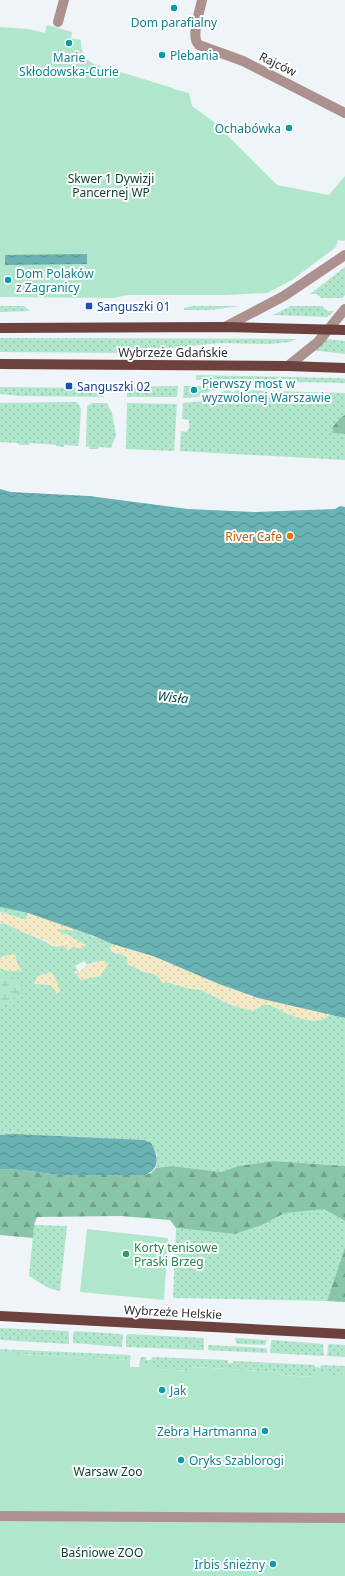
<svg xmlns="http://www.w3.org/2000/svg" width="345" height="1576" font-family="'Noto Sans',sans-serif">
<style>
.grass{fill:url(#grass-dots);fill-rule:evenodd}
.forest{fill:url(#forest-firs)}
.wetland{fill:url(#wetland-marsh)}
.sand{fill:url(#sand-dots)}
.park{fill:#b0e6cc}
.water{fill:url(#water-waves)}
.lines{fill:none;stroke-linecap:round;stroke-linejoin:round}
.minor{stroke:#ac918e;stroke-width:10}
.major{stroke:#6d413d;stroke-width:10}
.culture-dot{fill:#0f9aa8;stroke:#fff;stroke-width:1.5}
.transit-dot{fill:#1a4fb4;stroke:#fff;stroke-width:1.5}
.food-dot{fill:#e8710a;stroke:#fff;stroke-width:1.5}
.leisure-dot{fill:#2e9e5b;stroke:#fff;stroke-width:1.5}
.labels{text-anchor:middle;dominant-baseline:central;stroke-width:4;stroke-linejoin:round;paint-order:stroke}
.culture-label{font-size:12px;fill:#0d838f;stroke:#fff;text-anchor:start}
.street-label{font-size:12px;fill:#2c2e2f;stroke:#fff}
.park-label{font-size:12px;fill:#0b3e2c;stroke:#fff}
.transit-label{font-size:12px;fill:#164399;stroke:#fff;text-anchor:start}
.food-label{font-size:12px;fill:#c56008;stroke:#fff;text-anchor:end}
.leisure-label{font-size:12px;fill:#27864d;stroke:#fff;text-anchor:start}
.water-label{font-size:13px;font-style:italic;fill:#044a4b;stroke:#fff}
</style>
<defs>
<pattern id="grass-dots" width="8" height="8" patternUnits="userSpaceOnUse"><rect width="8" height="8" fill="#b0e6cc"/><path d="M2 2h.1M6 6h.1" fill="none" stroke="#98c6b0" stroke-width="1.8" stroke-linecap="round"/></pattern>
<pattern id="forest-firs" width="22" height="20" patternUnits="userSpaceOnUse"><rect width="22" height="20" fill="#89c5a9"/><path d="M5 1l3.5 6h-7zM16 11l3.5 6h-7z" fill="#70a08a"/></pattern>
<pattern id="wetland-marsh" width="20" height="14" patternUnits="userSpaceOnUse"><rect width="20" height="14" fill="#b0e6cc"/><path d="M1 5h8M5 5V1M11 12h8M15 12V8" fill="none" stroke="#98c6b0"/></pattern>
<pattern id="sand-dots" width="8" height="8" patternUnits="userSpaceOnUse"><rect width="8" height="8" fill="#f3e9c4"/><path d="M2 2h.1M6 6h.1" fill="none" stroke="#d0c8a9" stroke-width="1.8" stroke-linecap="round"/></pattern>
<pattern id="water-waves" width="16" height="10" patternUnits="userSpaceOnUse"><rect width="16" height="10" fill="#6ab2b3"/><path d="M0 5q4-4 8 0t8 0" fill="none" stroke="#579192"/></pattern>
</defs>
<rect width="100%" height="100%" fill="#eef4f8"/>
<path class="grass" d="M345,267V295L343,298H321L317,294H310Z
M0,306H24L30,311L0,312Z
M193,306H239L212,310H184V308Z
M291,306H322L327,311H334L327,317L273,315Z
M0,338L297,339L289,342L270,344L220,343L120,353L0,352Z
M327,339L345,341V354L312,350Z
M196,375L340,378L345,379V383L196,380Z
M178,386L177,397H127V387Z
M184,386H222L197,397L183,398Z
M0,387L101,388L104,393V397L20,396L0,394Z
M227,390L232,392L241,390L345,393V415L340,418L332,433L345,434V460L180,451L181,431L186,432L189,429V420L182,419L183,403L203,401Z
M76,402L79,405L81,409L79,443L78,446L64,445V447L56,446V445L30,443L29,445H19V443L0,442V403Z
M92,403H107L112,413L116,435L111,448L99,447L98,449H89V447L86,446L87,406Z
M127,403L177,404L174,451L126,449Z
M0,907L28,913L26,920L1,912L0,913Z
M4,923L57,947L63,945L81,948L70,936L59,932L58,929L80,931L112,944L110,950L127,957L128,964C133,966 139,970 144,972C155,974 156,973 163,983H170L187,988L202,990L229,1004L252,1011L265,1004L274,1006L287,1014L320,1020L331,1014L345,1018V1166L274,1161L240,1166L221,1172L172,1166L156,1168L157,1153L12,1134L0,1135V968L9,971L0,959V924ZM84,961L87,965L98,961H105L108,964L81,980L74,971L79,972L75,966Z
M324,1208L345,1221V1247L327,1301L173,1298L176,1228L235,1234L262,1225L285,1213Z
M34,1225L67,1226L60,1291C45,1288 41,1283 29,1276Z
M0,1328L68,1331L69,1333V1344L1,1340L0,1339Z
M75,1331L121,1334L123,1335L122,1347L73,1343V1333Z
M128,1334L203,1338L204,1340V1350L126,1347V1336Z
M235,1338L266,1340H267L265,1345L238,1344L236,1343Z
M272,1340L323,1344L324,1356L270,1353L271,1342Z
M329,1344L345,1345V1357L327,1356L328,1346Z
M209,1345L265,1348L267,1349V1353L208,1350V1346Z
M0,1349L129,1355L131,1356L130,1360L0,1353Z
M142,1357H146V1360H151L152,1357L228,1360V1363H233L234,1361L315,1365V1367L320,1368L321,1365L345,1366V1370H342V1377H332V1375L315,1373L313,1377L281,1375L279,1372L193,1367L191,1371L158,1369L140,1365L139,1367L140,1359Z"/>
<path class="forest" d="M345,415V434L332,433L333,429L332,428L340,418Z
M274,1161L345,1166V1221L324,1209L285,1213L262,1225L235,1234L176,1228L170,1220L121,1216L37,1217L34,1225L33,1238L0,1235V1169L22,1170L59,1175H145L151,1173L156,1168L172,1166L221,1172L239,1166Z
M345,1247V1302L327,1301Z"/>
<path class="wetland" d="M6,976L17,979L24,987L9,1003H0V978Z"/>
<path class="sand" d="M1,912L26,920L28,913L80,931L58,929L59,932L70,936L86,945L81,948L73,946L69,951L63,945L50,946L49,942L27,934L4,923L0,924Z
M112,944L153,956L219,984L258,998L331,1014C328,1016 323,1020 320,1020C312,1022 297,1019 291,1014H287C281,1009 272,1006 265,1004L252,1011L229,1004L202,990L187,988L170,983H163C156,973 155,974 144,971C139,970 133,966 128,964L127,957L118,953L115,954L110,950Z
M15,954L18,965L22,971H9L0,968V959L3,956Z
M98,961H105L108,964L100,976L81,980L74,971L79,972L87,965Z
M50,972L55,976L60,991L57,994L50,985L34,984L38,976Z"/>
<path class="park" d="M47,25L72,32L71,38L81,40C81,52 83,58 94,64L173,88V89L189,93L192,106L214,122L277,185L329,195L345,176V240L344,241L338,240L336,247L292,280L267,293L225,295H127L114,298L0,297V27L28,29L45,33Z
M87,1229L168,1238L164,1300L80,1292Z
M0,1353L130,1360V1367H140V1365L157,1366L158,1369L190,1371L193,1367L279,1372L281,1375L313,1377L315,1373L332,1374V1377H342V1370H345V1576H0Z"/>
<path class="water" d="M87,254V264L5,265V255Z
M0,489L11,492L89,496L188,509L255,512L335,509L340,506L345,507V1018L258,998L219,984L153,956L112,944L94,936L28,913L0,907Z
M12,1134L144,1140L151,1143C158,1155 161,1169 145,1175H59L22,1170L0,1169V1135Z"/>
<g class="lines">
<path class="minor" d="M202,0C200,11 190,38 199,45L243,61L345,113
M58,22L64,0
M225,327L284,296L345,255
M288,366L318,342L345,309
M0,1516L345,1518"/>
<path class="major" d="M0,328L225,327L345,330
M0,364L288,366L345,368
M0,1316L345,1334"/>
</g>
<g class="culture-dot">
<circle cx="174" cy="8" r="4"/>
<circle cx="69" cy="43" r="4"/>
<circle cx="162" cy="55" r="4"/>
<circle cx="289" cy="128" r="4"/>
<circle cx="8" cy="280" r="4"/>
<circle cx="194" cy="390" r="4"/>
<circle cx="162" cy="1390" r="4"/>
<circle cx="265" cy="1431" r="4"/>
<circle cx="181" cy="1460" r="4"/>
<circle cx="273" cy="1564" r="4"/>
</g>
<g class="transit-dot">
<rect x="85" y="302" width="8" height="8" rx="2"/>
<rect x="65" y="382" width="8" height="8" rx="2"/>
</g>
<circle class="food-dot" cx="290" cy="536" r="4"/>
<circle class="leisure-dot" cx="126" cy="1254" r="4"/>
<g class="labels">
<g class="culture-label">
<text x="174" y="22" text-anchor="middle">Dom parafialny</text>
<text x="170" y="55">Plebania</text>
<text x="69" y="57" text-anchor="middle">Marie<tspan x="69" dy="14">Skłodowska-Curie</tspan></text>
<text x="281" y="128" text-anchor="end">Ochabówka</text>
<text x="16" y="273">Dom Polaków<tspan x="16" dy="14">z Zagranicy</tspan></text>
<text x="202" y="383">Pierwszy most w<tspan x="202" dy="14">wyzwolonej Warszawie</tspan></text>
<text x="170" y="1390">Jak</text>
<text x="257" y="1431" text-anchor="end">Zebra Hartmanna</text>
<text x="189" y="1460">Oryks Szablorogi</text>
<text x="265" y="1564" text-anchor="end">Irbis śnieżny</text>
</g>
<g class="street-label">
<text transform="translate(278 64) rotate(26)">Rajców</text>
<text x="173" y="352">Wybrzeże Gdańskie</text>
<text transform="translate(173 1312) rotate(3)">Wybrzeże Helskie</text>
</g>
<g class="park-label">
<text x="111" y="178">Skwer 1 Dywizji<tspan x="111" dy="14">Pancernej WP</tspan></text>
<text x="108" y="1471">Warsaw Zoo</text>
<text x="102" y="1552">Baśniowe ZOO</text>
</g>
<g class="transit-label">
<text x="97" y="306">Sanguszki 01</text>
<text x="77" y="386">Sanguszki 02</text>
</g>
<g class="food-label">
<text x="282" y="536">River Cafe</text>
</g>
<g class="leisure-label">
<text x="134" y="1247">Korty tenisowe<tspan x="134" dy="14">Praski Brzeg</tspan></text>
</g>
<g class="water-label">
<text transform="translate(173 697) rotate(6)">Wisła</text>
</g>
</g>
</svg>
